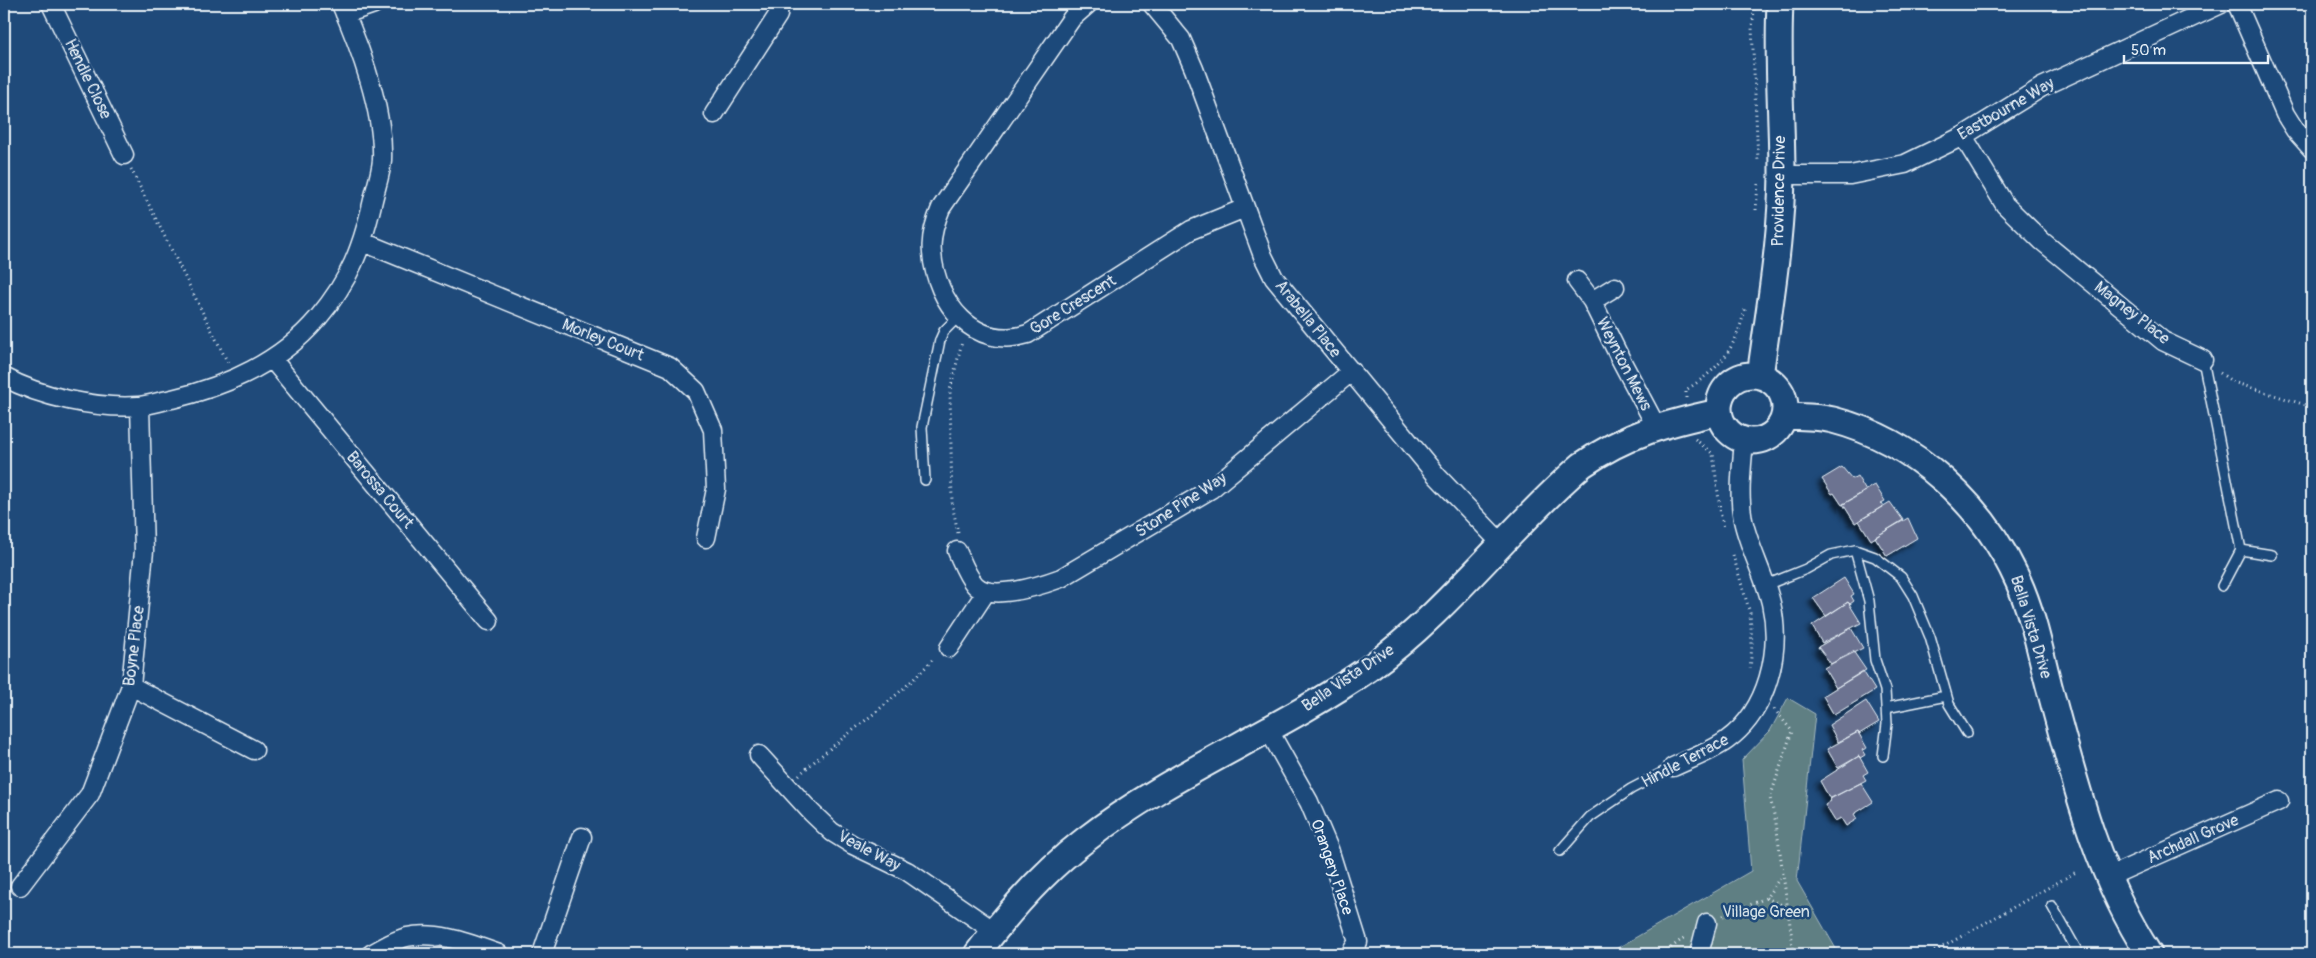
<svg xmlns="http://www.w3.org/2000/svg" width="2316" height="958" font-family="Pangolin,sans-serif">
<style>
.park{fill:#5f7f83;stroke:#a4b8be}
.building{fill:#6c7391;stroke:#e8f1f8;filter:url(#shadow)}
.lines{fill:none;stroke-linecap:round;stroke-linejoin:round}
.lane-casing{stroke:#e8f1f8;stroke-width:12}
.street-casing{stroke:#e8f1f8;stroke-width:21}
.secondary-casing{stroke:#e8f1f8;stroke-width:29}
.path{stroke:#e8f1f8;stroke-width:3;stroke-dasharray:1 4;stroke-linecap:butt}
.lane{stroke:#1f4a7a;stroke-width:9}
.street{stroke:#1f4a7a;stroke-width:18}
.secondary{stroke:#1f4a7a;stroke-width:25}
.labels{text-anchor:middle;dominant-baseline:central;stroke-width:5;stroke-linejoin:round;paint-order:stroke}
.street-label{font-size:16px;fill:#e8f1f8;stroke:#1f4a7a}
.park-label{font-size:16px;fill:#d3e0e6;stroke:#1f4a7a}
</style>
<defs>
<filter id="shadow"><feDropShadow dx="-4.5" dy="4.5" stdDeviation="2.5" flood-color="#0009"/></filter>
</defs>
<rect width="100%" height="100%" fill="#1f4a7a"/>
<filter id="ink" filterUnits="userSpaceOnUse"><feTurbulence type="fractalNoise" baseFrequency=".02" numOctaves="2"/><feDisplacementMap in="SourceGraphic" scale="10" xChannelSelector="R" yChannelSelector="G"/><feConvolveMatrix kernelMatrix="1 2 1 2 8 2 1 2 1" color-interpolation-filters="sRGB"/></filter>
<g filter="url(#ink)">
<path class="park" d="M1788,698L1815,714L1797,881L1839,954H1607L1751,871L1742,760L1770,731Z"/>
<path class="building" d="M1842,467L1852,479L1857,476L1866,491L1842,505L1834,493L1832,494L1822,479Z
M1875,485L1885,501L1881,503L1883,506L1855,523L1843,504Z
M1890,502L1903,520L1871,540L1859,521Z
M1908,518L1917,538L1887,556L1875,537Z
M1844,578L1854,594L1851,596L1854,601L1850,604L1848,602L1826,616L1813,598Z
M1848,602L1861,623L1822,643L1812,626Z
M1851,628L1863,648L1831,664L1818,647Z
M1853,651L1866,670L1836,688L1824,668Z
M1863,671L1875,690L1834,715L1823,696Z
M1866,701L1879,722L1859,734L1858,732L1838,742L1829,725Z
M1858,732L1867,748L1862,750L1865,755L1860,758L1859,756L1838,768L1827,749Z
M1859,756L1868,772L1863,775L1866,780L1830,799L1820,781Z
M1861,783L1873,802L1854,814L1857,819L1846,826L1841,818L1835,821L1825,805L1831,801L1829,799Z"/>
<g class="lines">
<defs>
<path id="lane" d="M2203,360L2241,550L2272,555
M925,480L922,427L940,340L944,331L959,316
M1855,550L1869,601L1875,660L1885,690L1887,724L1883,756
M1766,585L1806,569L1831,555L1855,550L1875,557L1901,577L1913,596L1930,637L1949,704L1967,733
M2222,586L2241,550
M1886,708L1946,696
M1560,851L1590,817L1631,789L1673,767
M2052,906L2079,954"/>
<path id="street" d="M51,4L124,155
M1088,4L1072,18L941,208C935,222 930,237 932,253C936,303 974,351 1028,334L1191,230L1245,208
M1152,4L1181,39L1194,69L1263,256L1274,278L1437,476L1501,543
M2237,4L2285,114L2295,130L2312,149
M345,14L374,4
M714,114L778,15L779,4
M1963,136L2005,205L2042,241L2163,341L2203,360
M1782,175H1850L1905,164L1963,136L2042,87L2221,4
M363,242L670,367L696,391L713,430L716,489L706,538
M1577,281L1592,301L1621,360L1656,426
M1592,301L1615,287
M272,359L489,621
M4,377C40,397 97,409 139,406C150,405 161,401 172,399C227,386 280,363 318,318C350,280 362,248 373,200C376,187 381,173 382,160C384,112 360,47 341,4
M957,551C962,562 967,576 975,585C991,602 1042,585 1061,578L1211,489L1352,371
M949,648L986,592
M131,686L254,750
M1268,729L1309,802L1329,849L1358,942L1350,954
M759,755L812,813L832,832L853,845L907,871L994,931
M1673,767C1690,759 1711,752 1727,740C1768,710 1782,651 1771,603C1764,574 1749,548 1743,520C1738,494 1742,466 1744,440
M2108,877L2279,801
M20,886L90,794L131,686L144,551L140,406
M371,954C383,948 394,940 407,937C437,930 471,944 499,954
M542,954L582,837
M1699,954L1707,923"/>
<path id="secondary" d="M1719 408a33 33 0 1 1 66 0a33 33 0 1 1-66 0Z
M1760,376C1769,310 1781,243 1782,175C1782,118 1777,61 1780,4
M1784,416C1800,417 1817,416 1833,420C1915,441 1984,505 2018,581C2033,614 2040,651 2049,686C2074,779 2096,873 2149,954
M977,954C1008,912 1043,872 1085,840C1172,772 1278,732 1368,669C1448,612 1508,529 1582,465C1627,434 1667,423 1719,412"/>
</defs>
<use href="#lane" class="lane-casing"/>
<use href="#street" class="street-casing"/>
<use href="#secondary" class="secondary-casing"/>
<path class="path" d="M1755,4L1752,27L1758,160
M131,169L228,363
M1756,210L1758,184
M2220,373L2233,382L2312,407
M1686,398V390C1723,366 1735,349 1746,306
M1695,439L1713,454L1721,516L1724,528
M958,533L952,504L950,390L962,342
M1733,555L1750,613L1752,644L1750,671
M1774,709L1792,731L1770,798L1776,823L1794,954
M799,775C843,735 895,702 934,658
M1766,898L1787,907
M1723,916L1766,898L1782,875
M1663,954L1685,937
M1930,954L2078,871"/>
<use href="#lane" class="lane"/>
<use href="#street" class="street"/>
<use href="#secondary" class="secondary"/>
</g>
</g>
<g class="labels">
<g class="street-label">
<text transform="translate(88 79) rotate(64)">Hendle Close</text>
<text transform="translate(2006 109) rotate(-30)">Eastbourne Way</text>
<text transform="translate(1779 191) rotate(-89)">Providence Drive</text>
<text transform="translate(1073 305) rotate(-32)">Gore Crescent</text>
<text transform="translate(2132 313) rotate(38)">Magney Place</text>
<text transform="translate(1308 319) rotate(51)">Arabella Place</text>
<text transform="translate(603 340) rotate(22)">Morley Court</text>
<text transform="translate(1624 364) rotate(63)">Weynton Mews</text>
<text transform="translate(380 490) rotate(50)">Barossa Court</text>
<text transform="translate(1181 505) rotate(-33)">Stone Pine Way</text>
<text transform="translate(2031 627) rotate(73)">Bella Vista Drive</text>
<text transform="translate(134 646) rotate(-83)">Boyne Place</text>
<text transform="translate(1348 678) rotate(-34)">Bella Vista Drive</text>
<text transform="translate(1685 761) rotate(-28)">Hindle Terrace</text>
<text transform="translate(2193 839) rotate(-24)">Archdall Grove</text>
<text transform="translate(869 851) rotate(28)">Veale Way</text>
<text transform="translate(1332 867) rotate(71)">Orangery Place</text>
</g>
<g class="park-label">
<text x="1766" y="912">Village Green</text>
</g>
</g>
<rect width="2316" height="958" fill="none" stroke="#1f4a7a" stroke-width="20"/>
<rect x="10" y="10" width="2296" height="938" fill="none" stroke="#e8f1f8" stroke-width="2" filter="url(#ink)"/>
<path d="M2124 55v8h144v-8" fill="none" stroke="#e8f1f8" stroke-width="2.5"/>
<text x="2131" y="55" font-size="15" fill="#e8f1f8" stroke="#1f4a7a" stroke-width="4" paint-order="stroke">50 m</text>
</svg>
